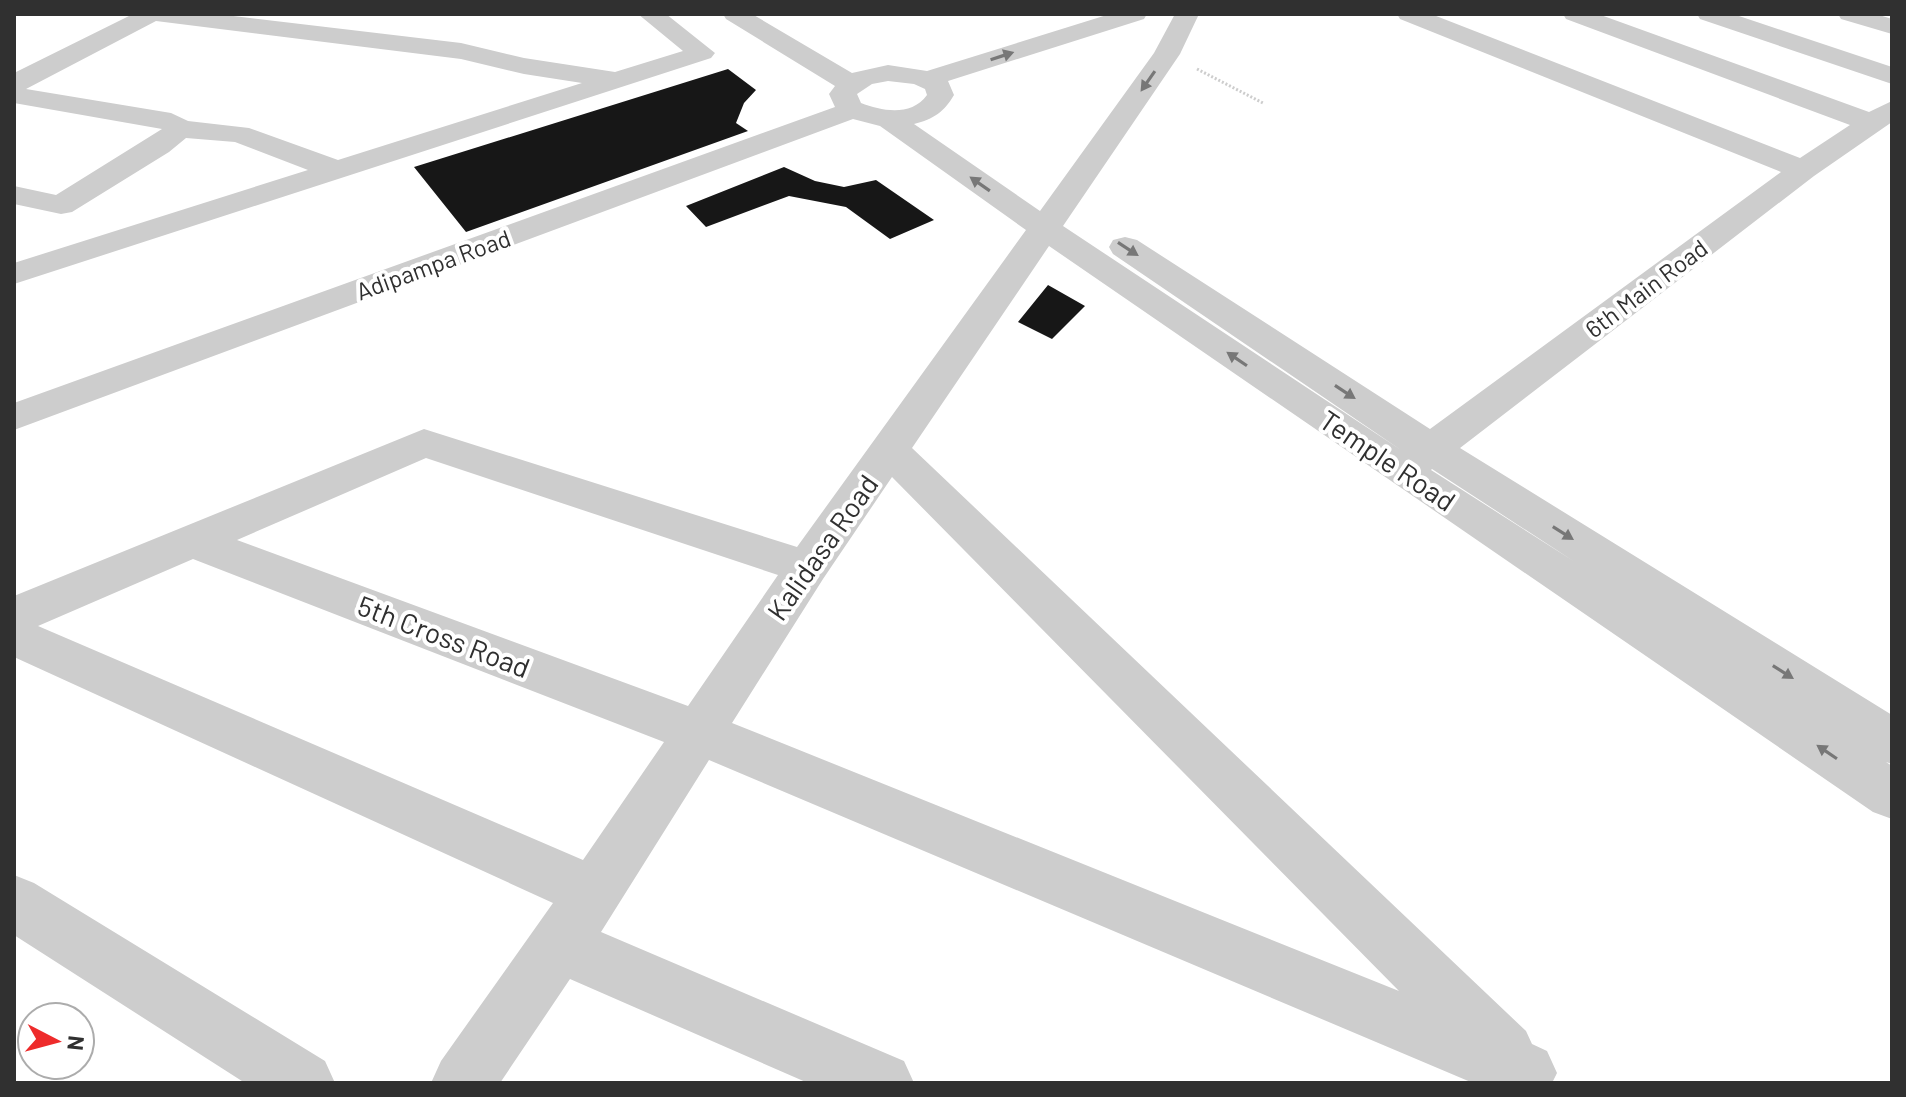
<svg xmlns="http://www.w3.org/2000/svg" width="1906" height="1097" font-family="Barlow,sans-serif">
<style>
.building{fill:#171717}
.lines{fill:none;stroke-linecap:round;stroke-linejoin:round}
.path{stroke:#cdcdcd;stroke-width:3;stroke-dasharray:2 2;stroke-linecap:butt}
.minor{fill:#cdcdcd;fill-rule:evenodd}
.oneway{fill:#777}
.labels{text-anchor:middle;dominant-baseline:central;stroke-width:8;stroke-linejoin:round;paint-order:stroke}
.far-street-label{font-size:24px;fill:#303030;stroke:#fff}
.street-label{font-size:28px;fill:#303030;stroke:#fff}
</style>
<rect width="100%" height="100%" fill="#fff"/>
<path class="building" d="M728,69L756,90L744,103L736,123L748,131L466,232L414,167Z
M784,167L815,181L844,187L876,180L934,220L890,239L846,207L789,196L706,227L686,206Z
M1048,285L1085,306L1052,339L1018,322Z"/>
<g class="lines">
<path class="path" d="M1197,69L1263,103"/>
<path class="minor" d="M133,14H217L461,43L524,58L615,72L683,51L638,14H666L715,53L711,58L14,284V263L308,170L235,142L186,138L169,152L72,212L61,214L14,204V186L56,195L162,129L14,103V73ZM156,21L461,59L524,74L582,83L338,160L249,128L188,121L171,113L26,89Z
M723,14H752L852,73L888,65L927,71L1110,14H1147L1144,19L948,81L954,95C944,112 934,119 914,124L1040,211L1154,53L1175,14H1199L1180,54L1063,226L1401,450L1113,254L1109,247L1113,240L1125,237L1137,240L1430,429L1781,172L1400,19L1397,14H1431L1800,158L1850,125L1566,19L1563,14H1598L1869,112L1892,101V122L1814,176L1460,448L1892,715V764L1886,762L1892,766V819L1873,812L1049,246L912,448L1526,1031L1532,1044L1547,1051L1557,1073L1552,1083H1473L709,760L601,932L904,1061L914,1083H808L570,979L500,1083H431L441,1061L553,903L14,657V596L424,429L797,547L1026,230L880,126L853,119L14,430V403L835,107L829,94L835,86L726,19ZM888,81L914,84L925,89L927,95C911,117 882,111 861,103L857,94L872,84ZM426,458L778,575L688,706L237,540ZM1432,469L1575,562L1431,470ZM892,477L1399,991L732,723L823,579ZM193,559L664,742L583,860L38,626Z
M1697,14H1733L1892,67V84L1700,19Z
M1838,14H1876L1892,19V34L1841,19Z
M14,875L34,883L325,1061L335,1083H245L14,935Z"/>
</g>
<defs><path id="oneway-solid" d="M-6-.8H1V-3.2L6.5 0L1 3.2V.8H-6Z" transform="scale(2)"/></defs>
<g class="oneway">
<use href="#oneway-solid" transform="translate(1002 56) rotate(-18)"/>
<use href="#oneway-solid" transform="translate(1148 81) rotate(125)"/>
<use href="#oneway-solid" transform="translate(980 184) rotate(-145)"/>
<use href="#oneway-solid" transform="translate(1128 249) rotate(33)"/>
<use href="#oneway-solid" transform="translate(1237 359) rotate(-146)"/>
<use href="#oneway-solid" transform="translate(1345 392) rotate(33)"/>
<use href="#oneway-solid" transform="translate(1563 533) rotate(32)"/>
<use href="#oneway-solid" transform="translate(1783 672) rotate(32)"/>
<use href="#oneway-solid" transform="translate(1827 752) rotate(-146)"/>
</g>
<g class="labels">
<g class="far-street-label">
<text transform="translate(433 264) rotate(-20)">Adipampa Road</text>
<text transform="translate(1646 288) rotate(-37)">6th Main Road</text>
</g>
<g class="street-label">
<text transform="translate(1388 460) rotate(34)">Temple Road</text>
<text transform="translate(822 547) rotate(-55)">Kalidasa Road</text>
<text transform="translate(444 636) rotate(21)">5th Cross Road</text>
</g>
</g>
<rect width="1906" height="1097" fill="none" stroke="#303030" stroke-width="32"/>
<g transform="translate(56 1041) rotate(96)"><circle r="38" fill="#ffffff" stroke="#acacac" stroke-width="2"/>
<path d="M0-6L14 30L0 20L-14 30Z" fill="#ee2b2b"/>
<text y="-12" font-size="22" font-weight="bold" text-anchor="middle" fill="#303030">N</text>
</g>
</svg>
